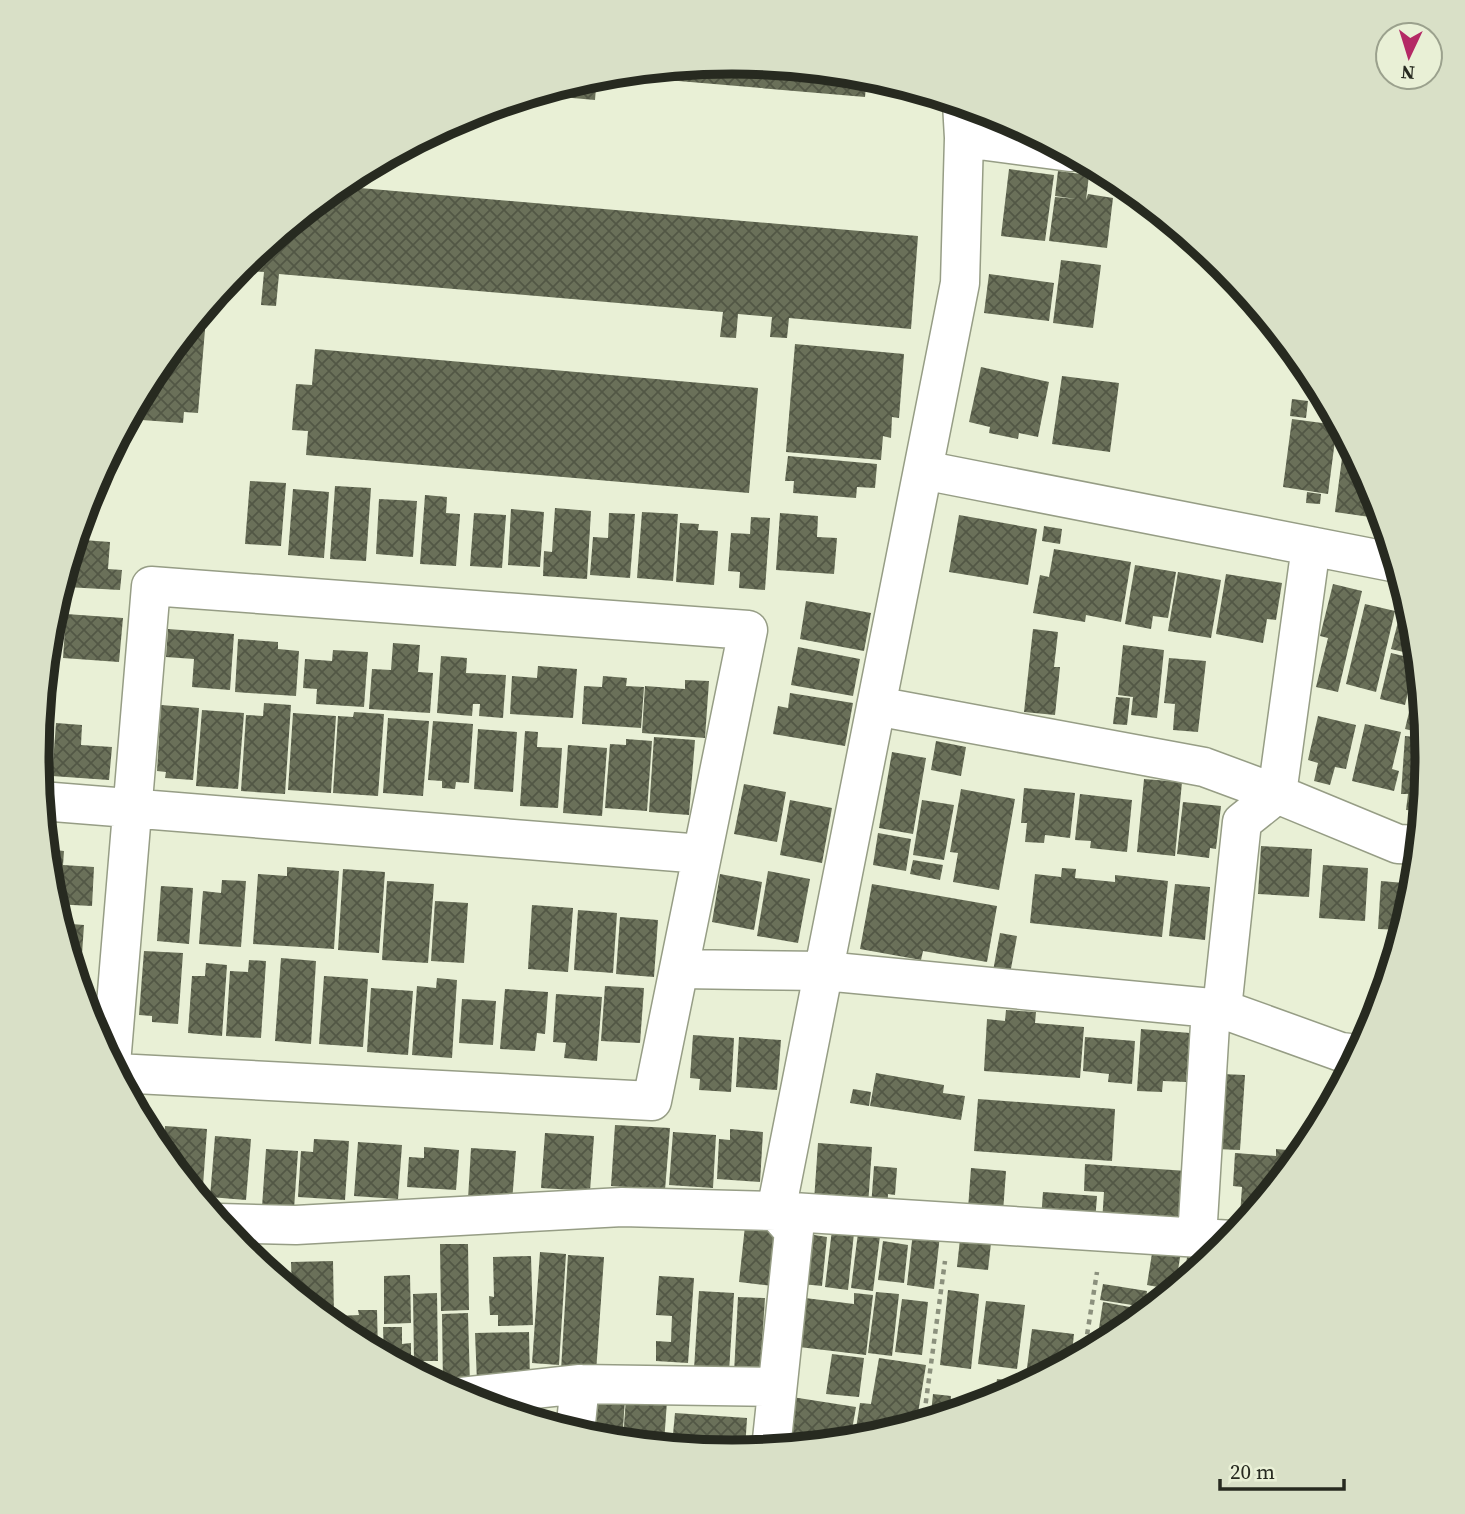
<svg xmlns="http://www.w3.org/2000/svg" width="1465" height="1514" font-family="'Source Serif 4',serif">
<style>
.building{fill:url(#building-cross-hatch)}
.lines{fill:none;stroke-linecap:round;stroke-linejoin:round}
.minor-casing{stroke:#969d85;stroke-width:41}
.path{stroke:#8b907d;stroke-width:4.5;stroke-dasharray:5 5;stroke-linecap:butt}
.minor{stroke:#fff;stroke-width:38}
.rim{fill:none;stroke:#272a20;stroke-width:9}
</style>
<defs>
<pattern id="building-cross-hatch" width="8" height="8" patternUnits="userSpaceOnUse" patternTransform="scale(1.75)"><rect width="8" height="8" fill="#6a7059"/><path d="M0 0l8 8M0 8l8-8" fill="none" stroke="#525745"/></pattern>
</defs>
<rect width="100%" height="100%" fill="#e9f0d6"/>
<path class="building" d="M733,61L867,75L865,97L643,78V70Z
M597,75L595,100L539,95L540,92Z
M1009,169L1054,175L1045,241L1001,236Z
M1058,171L1089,175L1086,200L1088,194L1113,198L1107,248L1049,241L1055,197L1076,199L1055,196Z
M337,186L918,236L911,329L789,318L787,338L770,337L772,317L738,314L736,338L720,337L723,312L279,274L276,306L261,305L264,272L237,270Z
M1061,260L1101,265L1093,328L1053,323Z
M1227,268L1233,276L1243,287L1225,285Z
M989,274L1054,283L1049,321L984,313Z
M207,306L198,413L184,412L183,423L128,419L154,370Z
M795,344L904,354L899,418L892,417L891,438L883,436L881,460L786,452Z
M315,349L758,388L749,493L306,455L308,431L292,430L296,384L312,385Z
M981,367L1049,382L1038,437L1019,433L1018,439L989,433L990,427L969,422Z
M1062,376L1119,383L1110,452L1052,444Z
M1292,399L1308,401L1306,418L1290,416Z
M1292,419L1337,425L1328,494L1283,487Z
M1345,435L1375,491L1384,519L1335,512Z
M788,456L877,464L875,488L857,487L856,498L793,493L794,481H785Z
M250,481L286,483L281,546L245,544Z
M335,486L371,488L366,561L330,559Z
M293,489L329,492L324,558L288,555Z
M1307,492L1321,494L1320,504L1306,503Z
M425,495L447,497L446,513L460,514L456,566L420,564Z
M379,499L417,501L413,557L376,554Z
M555,508L591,511L587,579L543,576L544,551L552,552Z
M511,509L544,512L540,567L508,565Z
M642,512L678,514L673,581L637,578Z
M474,513L506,515L502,568L470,566Z
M609,513L635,514L630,578L590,575L593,537L608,538Z
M780,513L818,516L817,537L837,538L834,574L776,570Z
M959,515L1037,529L1028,585L949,572Z
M751,517L770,518L765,590L739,588L740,572L728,571L731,533L750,534Z
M680,523L699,524L698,530L718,531L714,585L676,582Z
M1044,526L1062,529L1060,544L1042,541Z
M83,540L110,542L108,569L122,570L120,590L66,587L67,565L73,545L82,546Z
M1054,549L1131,562L1121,622L1086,615L1085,622L1033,613L1040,575L1049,577Z
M1135,565L1176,572L1168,618L1153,616L1151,629L1125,624Z
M1178,572L1221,580L1211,638L1168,631Z
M1226,574L1282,583L1276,620L1267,619L1263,643L1216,634Z
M1333,584L1362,591L1338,692L1316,687L1328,638L1320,636Z
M806,601L871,613L864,651L800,639Z
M1365,604L1395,611L1376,692L1346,684Z
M66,614L123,618L119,662L63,658Z
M1400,614L1413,616L1418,649L1416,655L1391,649Z
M168,629L234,634L230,690L192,687L194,659L166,657Z
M1033,629L1058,632L1054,667H1060L1055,715L1024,712Z
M238,639L278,642V649L299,651L296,696L235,692Z
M393,643L420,645L418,672L433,673L430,713L369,709L372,669L391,670Z
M1123,645L1164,650L1157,718L1131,715L1133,697L1118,695Z
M798,647L860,659L853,696L791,685Z
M333,650L368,652L364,707L316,704L317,689L303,688L305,659L332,661Z
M1391,653L1416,659L1405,705L1380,699Z
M441,656L467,658L466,673L506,675L503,718L479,716L480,704H473L472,716L437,713Z
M1169,658L1206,661L1198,732L1173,730L1175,704L1164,703Z
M538,666L577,669L573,718L510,714L512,676L537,678Z
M1419,670H1420L1426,734L1405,729Z
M603,676L627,678L626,686L644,687L641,728L582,724L584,686L602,687Z
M685,680L709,681L705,738L642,733L645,686L685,689Z
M790,693L853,703L845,746L773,734L778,706L788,708Z
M1116,697L1130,698L1127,725L1113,724Z
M264,703L291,705L285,794L241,791L246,715L263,716Z
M161,705L199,708L193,780L165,778L166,772L157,771Z
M202,710L244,713L238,789L196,786Z
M354,712L384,714L378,796L333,793L338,716L353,717Z
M293,713L336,716L331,793L288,790Z
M1318,716L1356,725L1346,769L1335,767L1330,785L1314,781L1318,763L1308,760Z
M388,718L429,721L423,796L383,793Z
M433,721L473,724L469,783L456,782L455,789L442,788V781L428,780Z
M56,723L82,725L81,745L112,747L109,780L52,776Z
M1365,724L1401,732L1392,769L1399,771L1394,791L1352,781Z
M478,729L517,732L513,792L474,789Z
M525,731L538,732L537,747L562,748L558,808L520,806Z
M1405,736L1426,738L1428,757L1423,811L1406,810L1408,794H1401Z
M654,737L695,740L689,815L649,812Z
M626,739L652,741L647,811L605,808L610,744L626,745Z
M936,741L966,747L961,776L931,770Z
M568,745L607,748L602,816L563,813Z
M892,752L926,758L913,834L879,828Z
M1144,779L1182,782L1175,856L1137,852Z
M744,784L786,792L777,842L734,834Z
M1024,788L1075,793L1070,838L1045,835L1044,843L1025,842L1027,823H1021Z
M961,789L1015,799L999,890L953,882L958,853L950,852Z
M1080,794L1132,800L1127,852L1090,848L1091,841L1075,840Z
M790,800L832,808L822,863L780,855Z
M922,800L954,805L944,860L913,855Z
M1183,802L1221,806L1216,849L1210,848L1209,858L1177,854Z
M878,833L911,839L906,871L873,865Z
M1261,846L1312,849L1309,897L1258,894Z
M46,849L64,851L63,865L94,867L92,906L53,904L50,892Z
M913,860L943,865L940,880L910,874Z
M1323,865L1368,868L1365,921L1319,918Z
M287,867L339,871L334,949L253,944L258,874L287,876Z
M1062,868L1076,869L1075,878L1115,882V875L1168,881L1162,937L1030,923L1035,874L1061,877Z
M343,869L385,872L379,953L338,950Z
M768,871L810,879L798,943L757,936Z
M720,874L762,882L754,930L712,922Z
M222,880L246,881L241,947L199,944L203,891L221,893Z
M387,881L434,884L428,963L382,960Z
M1381,881L1416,884L1403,930L1378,929Z
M872,884L997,906L987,962L923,951L921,960L860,949Z
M1175,884L1210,887L1205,940L1169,936Z
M161,886L193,888L189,944L157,941Z
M435,901L468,903L464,963L431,961Z
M532,905L573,908L568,972L528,969Z
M578,910L617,913L613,973L574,970Z
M620,917L658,920L654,977L616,974Z
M59,923L84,925L80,983H77Z
M1000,933L1017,936L1010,974L993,971Z
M144,951L183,953L178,1024L152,1022V1016L139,1015Z
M281,958L316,961L311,1044L275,1041Z
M249,960L266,961L261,1038L226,1036L230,971L248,972Z
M206,963L227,965L222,1036L188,1033L192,976H205Z
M324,976L368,979L363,1047L319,1044Z
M437,978L457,980L452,1058L412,1055L417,986L436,988Z
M605,986L644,988L640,1043L601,1041Z
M371,988L413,991L408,1055L367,1052Z
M505,989L548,992L545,1034L537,1033L535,1051L500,1049Z
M556,994L602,997L597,1061L564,1058L566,1043L553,1042Z
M462,999L496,1001L493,1045L459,1043Z
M1006,1010L1036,1012L1035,1023L1084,1027L1080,1078L984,1071L987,1019L1005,1021Z
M1141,1029L1190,1033L1186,1082L1163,1081L1162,1092L1137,1091Z
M693,1035L734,1038L731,1092L699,1090L700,1079L690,1078Z
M739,1037L781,1040L777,1090L736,1087Z
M1085,1037L1135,1041L1132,1084L1108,1082L1109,1074L1083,1071Z
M876,1073L944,1085L943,1093L965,1096L961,1120L870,1106Z
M1221,1074L1245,1075L1240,1150L1216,1149Z
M853,1089L871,1092L869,1106L850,1103Z
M978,1099L1115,1109L1112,1161L974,1151Z
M615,1125L670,1128L665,1190L611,1186Z
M165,1126L207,1129L202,1200L163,1155Z
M730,1129L763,1132L760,1182L717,1179L719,1139L730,1140Z
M673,1132L716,1135L713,1188L669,1185Z
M545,1133L594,1136L590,1191L541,1188Z
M215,1136L251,1139L246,1200L210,1197Z
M314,1139L349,1141L345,1200L298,1197L301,1151L313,1152Z
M358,1142L402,1145L398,1199L354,1196Z
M818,1143L872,1147L868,1206L814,1201Z
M424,1147L459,1150L456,1190L407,1187L409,1157L424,1158Z
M471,1148L516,1151L512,1202L468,1199Z
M266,1149L298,1151L294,1209L262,1207Z
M1276,1149L1299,1151V1159L1252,1215H1240L1242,1187L1233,1186L1235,1153L1276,1156Z
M1085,1164L1187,1171L1183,1222H1102L1104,1192L1084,1191Z
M874,1166L897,1168L895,1195L888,1194L887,1208L871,1207Z
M971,1168L1006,1171L1003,1212L968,1209Z
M1043,1192L1097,1196L1095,1222L1041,1219Z
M745,1226L779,1230L773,1286L739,1282Z
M832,1230L854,1233L848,1290L825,1287Z
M913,1232L940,1235L934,1289L907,1285Z
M858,1233L880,1236L873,1291L851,1288Z
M808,1234L827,1237L822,1286L802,1284Z
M960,1239L991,1243L988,1270L957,1267Z
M883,1241L908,1245L904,1283L878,1280Z
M440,1244H468L469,1310L441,1311Z
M1153,1247L1181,1251L1175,1290L1147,1285Z
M540,1252L566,1254L559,1365L532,1363Z
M1188,1252L1215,1256L1186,1281L1183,1280Z
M568,1255L604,1257L596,1372L561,1370Z
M531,1256L533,1325L498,1326V1315H490L489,1296L494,1297L493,1257Z
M333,1261L334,1315H321L292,1291L291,1262Z
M410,1275L411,1323L384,1324V1276Z
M659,1276L694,1278L688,1363L656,1361V1341L671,1342L672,1316L656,1315Z
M1103,1284L1147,1291L1145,1307L1100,1300Z
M948,1290L979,1294L971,1369L940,1365Z
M699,1291L734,1293L729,1372L694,1369Z
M876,1292L899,1294L892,1356L868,1353Z
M437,1293L438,1361H414L413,1294Z
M854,1293L873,1295L866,1355L799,1347L805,1298L854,1304Z
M738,1297L765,1298L760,1375L734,1373Z
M902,1299L928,1302L922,1355L895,1352Z
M986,1301L1025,1305L1017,1369L978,1364Z
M1103,1302L1146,1310V1314L1119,1336L1096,1348Z
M358,1310H377L378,1352L338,1329V1316L359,1315Z
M468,1313L470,1385H443L442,1314Z
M383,1327H402V1344L411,1343V1371L384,1356Z
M1032,1329L1074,1334L1071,1361L1046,1375L1042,1374L1043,1369L1027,1368Z
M529,1332L530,1381L477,1382L475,1333Z
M832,1354L864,1358L859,1397L826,1394Z
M879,1358L926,1365L916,1425L868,1439L854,1441L860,1403L871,1404Z
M997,1379L1031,1383L994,1401Z
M933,1394L951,1396L950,1406L971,1408L937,1419V1413H931Z
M586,1396L625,1399L622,1442L584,1435Z
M792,1397L856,1407L850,1441L784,1448Z
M626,1398L667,1401L664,1443L623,1440Z
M675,1413L747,1418L745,1450L672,1445Z
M518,1414L571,1418L570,1431L518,1415Z"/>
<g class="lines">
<defs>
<path id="minor" d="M964,138L1070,152
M923,470L1397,563
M876,706L1204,767L1277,794L1398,844L1420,845
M41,801L702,854
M680,969L824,971L1222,1009L1341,1052L1359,1054
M1222,1009L1242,822L1277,794L1311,546
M111,1064L151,586L748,630L652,1101L116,1073
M776,1211L960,283L964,138L962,103
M219,1223L296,1225L622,1207L776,1211L1232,1240
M1197,1238L1211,1008
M461,1397L580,1384L777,1387
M575,1433L580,1384
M771,1449L794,1231L776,1211"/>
</defs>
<use href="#minor" class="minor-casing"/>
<path class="path" d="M1084,1354L1097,1272
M923,1423L945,1261"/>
<use href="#minor" class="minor"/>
</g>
<path d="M0 0H1465V1514H0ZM49 757a683 683 0 1 1 1366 0a683 683 0 1 1-1366 0Z" fill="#d9e0c7" fill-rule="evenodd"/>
<path class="rim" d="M49 757a683 683 0 1 1 1366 0a683 683 0 1 1-1366 0Z"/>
<g transform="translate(1409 56) rotate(184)"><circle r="33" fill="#e9f0d6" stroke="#9ba18d" stroke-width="2"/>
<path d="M0-5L12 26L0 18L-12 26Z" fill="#b42965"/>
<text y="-10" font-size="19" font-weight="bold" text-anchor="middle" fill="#272a20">N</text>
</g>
<path d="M1220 1479v10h124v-10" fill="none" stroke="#272a20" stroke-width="3.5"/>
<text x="1230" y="1479" font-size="21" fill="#272a20" stroke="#e9f0d6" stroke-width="5" paint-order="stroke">20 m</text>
</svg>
